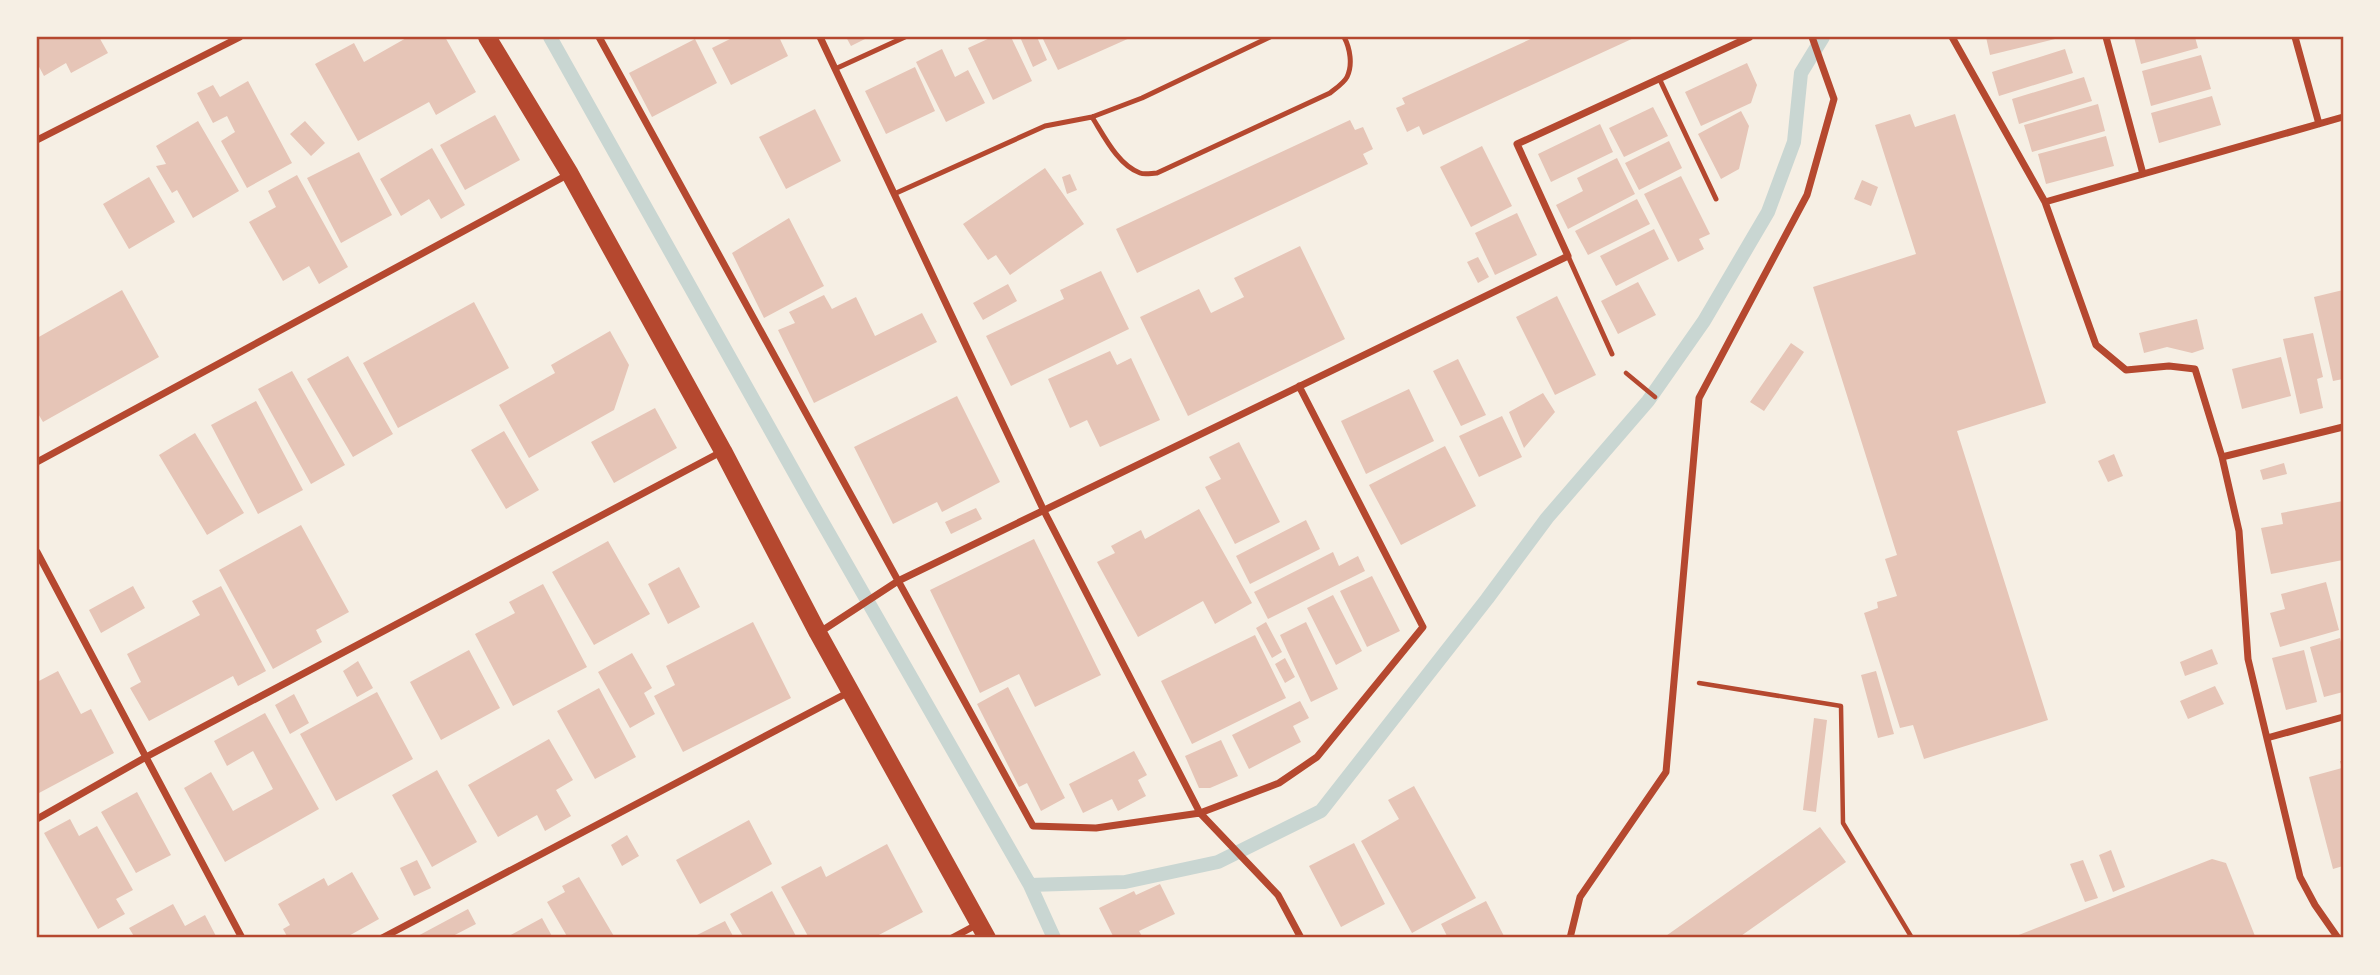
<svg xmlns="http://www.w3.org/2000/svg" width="2380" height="975" font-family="Inter,sans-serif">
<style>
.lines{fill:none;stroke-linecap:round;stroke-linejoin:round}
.stream{stroke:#c9d6d2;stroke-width:14}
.building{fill:#e6c5b7}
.path{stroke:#b5482f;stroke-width:4.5}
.service{stroke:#b5482f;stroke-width:5}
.minor{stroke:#b5482f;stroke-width:7}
.primary{stroke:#b5482f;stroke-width:18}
.neatline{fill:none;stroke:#b5482f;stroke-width:2.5}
</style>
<rect width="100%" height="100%" fill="#f6efe4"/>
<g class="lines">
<path class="stream" d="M550,37L812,504L1030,885L1054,938
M1030,885L1125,882L1218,862L1321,811L1487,599L1547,518L1648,401L1704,321L1768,212L1794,142L1801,73L1823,37"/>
</g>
<path class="building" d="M37,37H99L108,53L71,73L66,63L44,76L37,63Z
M408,37H445L476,92L436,115L429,102L358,141L315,64L354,43L364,62Z
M734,37H779L788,56L731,85L712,48Z
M846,37H869L851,46Z
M992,37H1011L1032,81L993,100L968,48Z
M1020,37H1037L1047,60L1033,67Z
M1042,37H1132L1058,70Z
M1535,37H1636L1423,135L1419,126L1407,132L1396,108L1405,104L1402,98Z
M1986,37H2059V38L1990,55Z
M2134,37H2195L2198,48L2141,64Z
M695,39L717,83L652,117L629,73Z
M942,49L955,77L968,70L985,103L946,122L916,62Z
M2065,49L2073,73L1999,96L1992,72Z
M2201,55L2211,89L2151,106L2142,71Z
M1747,63L1757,85L1751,103L1701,126L1685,92Z
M915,67L935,111L886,134L865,91Z
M2084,77L2092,101L2019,124L2012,99Z
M248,81L292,163L247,188L221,141L235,132L227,116L213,123L197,93L213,85L220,97Z
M2212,96L2221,125L2159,143L2151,113Z
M2098,104L2105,131L2032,152L2024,125Z
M1653,107L1668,136L1624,157L1609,128Z
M815,109L841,161L786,189L759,137Z
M1741,111L1749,126L1739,169L1721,179L1698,134Z
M1910,114L1915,127L1955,114L2046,403L1957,431L2048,720L1924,759L1913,725L1900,728L1864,613L1878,608L1877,602L1897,596L1885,559L1897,555L1813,287L1916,254L1875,125Z
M495,115L520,160L465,190L440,145Z
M1350,120L1355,130L1363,127L1373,149L1363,154L1368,164L1137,273L1116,229Z
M198,121L239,191L193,218L177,190L172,193L156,166L166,164L156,146Z
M305,121L325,143L311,156L290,134Z
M1600,124L1613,152L1551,182L1538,154Z
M2106,136L2114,166L2046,184L2038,154Z
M1669,141L1682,168L1639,190L1625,163Z
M1482,146L1512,206L1471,227L1440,167Z
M432,148L465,205L441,219L429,199L401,216L380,179Z
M359,152L392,215L341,243L307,178Z
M1617,158L1635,194L1568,229L1556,205L1583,191L1577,178Z
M1045,168L1084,224L1010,275L996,255L988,260L963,224Z
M1070,174L1077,190L1067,194L1062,177Z
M297,175L348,267L319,284L309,266L283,281L249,222L276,207L268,191Z
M1681,176L1710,234L1699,239L1704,249L1678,262L1644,194Z
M149,177L175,222L129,249L103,204Z
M1862,180L1878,187L1871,206L1854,199Z
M1637,199L1650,224L1588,255L1575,231Z
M1517,213L1537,255L1495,275L1475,233Z
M789,218L824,286L764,318L732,253Z
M1654,229L1669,259L1616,286L1600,256Z
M1300,246L1345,339L1188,416L1140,317L1199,289L1211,313L1244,297L1234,278Z
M1478,257L1489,277L1478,283L1467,262Z
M1101,271L1129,329L1011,386L986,336L1064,299L1060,290Z
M1638,282L1656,315L1618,334L1601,301Z
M1008,284L1017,301L983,320L973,303Z
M122,290L159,357L43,422L37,412V338Z
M2343,290V379L2333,381L2314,297Z
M824,295L832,309L856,297L875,336L922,313L937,342L814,403L778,330L795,323L789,312Z
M1557,296L1596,375L1555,395L1516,317Z
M474,302L509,368L398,428L363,363Z
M2197,319L2204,349L2192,353L2167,347L2144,353L2139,333Z
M610,331L629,365L614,410L529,458L499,405L555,373L551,365Z
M2313,333L2323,377L2317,379L2323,408L2300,414L2283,339Z
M1791,343L1804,352L1764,411L1750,402Z
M1110,351L1117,365L1131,358L1160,420L1100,447L1087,420L1070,428L1048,379Z
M348,356L393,434L353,457L307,379Z
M2281,357L2291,396L2242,409L2232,369Z
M1458,359L1486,415L1461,426L1433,371Z
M292,371L345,465L311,484L258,389Z
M1409,389L1434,441L1366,474L1341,421Z
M1543,393L1555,412L1524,448L1509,412Z
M957,396L1000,482L942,512L937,502L893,524L854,447Z
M256,401L303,490L258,514L211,425Z
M655,408L677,448L614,483L591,442Z
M1502,416L1522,457L1479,477L1459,436Z
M504,431L539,490L506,509L471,450Z
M195,433L244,513L207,535L159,455Z
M1239,442L1280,522L1235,544L1205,487L1221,479L1209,457Z
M1445,446L1476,506L1401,545L1369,485Z
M2114,454L2123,476L2108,482L2098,461Z
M2284,463L2287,474L2263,480L2260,470Z
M2343,501V560L2271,574L2261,528L2283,524L2281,513Z
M976,508L982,519L951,534L945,522Z
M1199,509L1252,603L1215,624L1203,601L1138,637L1097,562L1115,553L1111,546L1141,530L1145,539Z
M1306,520L1320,549L1250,584L1236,556Z
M301,525L349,612L316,630L322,642L273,669L219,570Z
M1034,539L1101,675L1035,707L1019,674L980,693L930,590Z
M608,541L650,614L594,645L552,572Z
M1333,552L1339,566L1358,556L1365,571L1268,619L1254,592Z
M679,567L700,607L668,624L648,584Z
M1372,576L1400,631L1367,647L1340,591Z
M2326,582L2339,630L2280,647L2270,613L2285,609L2281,594Z
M543,584L587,667L513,706L475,634L515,613L509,602Z
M133,586L145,608L101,633L89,610Z
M221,586L266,671L238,686L233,676L149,721L130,688L141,682L127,654L200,615L192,601Z
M1333,595L1362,651L1336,665L1307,608Z
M753,622L791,698L683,752L654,696L675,685L666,666Z
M1266,622L1282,652L1272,658L1256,628Z
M1306,622L1338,689L1311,702L1280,635Z
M1255,635L1286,698L1192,744L1161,681Z
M2340,638L2343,650V692L2324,697L2310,647Z
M2212,649L2218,664L2185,676L2180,662Z
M469,650L500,708L441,740L410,682Z
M2304,650L2317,702L2286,710L2272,658Z
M632,653L652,688L644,693L655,714L630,728L598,672Z
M1285,658L1295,677L1285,683L1275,664Z
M358,661L373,688L357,697L343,671Z
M58,671L81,714L91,709L114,753L39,793L37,789V682Z
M1876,671L1894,734L1878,738L1861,675Z
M2215,686L2224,704L2188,719L2180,701Z
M1008,687L1065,798L1041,811L1027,783L1019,787L977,704Z
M599,688L636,757L595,779L557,711Z
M377,692L413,759L336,801L300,734Z
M294,694L309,723L290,734L275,705Z
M1300,701L1309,718L1293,726L1301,742L1249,769L1232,735Z
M265,713L319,809L225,862L184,788L211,772L233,811L273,789L253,751L227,766L214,741Z
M1814,718L1827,720L1816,812L1803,810Z
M549,739L573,780L556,790L571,816L545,831L537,815L498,837L468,785Z
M1221,740L1238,776L1210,788H1199L1185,756Z
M1134,751L1147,775L1138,780L1146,796L1118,811L1112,799L1083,813L1069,784Z
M2340,761H2343V866L2333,869L2309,777L2342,768Z
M437,770L477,842L432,867L392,795Z
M1414,786L1476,898L1412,933L1361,841L1399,819L1388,800Z
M137,792L171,855L136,873L101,812Z
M70,819L79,836L97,826L133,890L116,899L125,914L98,929L44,833Z
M749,820L772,864L700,904L676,860Z
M1820,827L1846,862L1738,938H1663Z
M627,835L639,856L622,866L611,845Z
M1354,843L1385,904L1341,927L1309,866Z
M887,844L923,912L873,938H809L781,887L821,866L826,877Z
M2111,850L2125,887L2113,892L2099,855Z
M2212,859L2226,863L2255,936L2254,938H2011Z
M417,860L431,888L414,896L400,868Z
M2083,860L2098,898L2085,902L2070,864Z
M352,872L379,919L345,938H288L283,929L290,925L278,904L324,878L328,886Z
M579,877L615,938H568L547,902L565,892L562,886Z
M1160,884L1175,914L1139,931L1143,938H1114L1099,908L1134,891L1136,895Z
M772,891L797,938H744L730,914Z
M1486,901L1505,938H1448L1441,924Z
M173,904L185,926L205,915L217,938H135L129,928Z
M468,909L476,924L449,938H414Z
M542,918L553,938H505Z
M725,921L734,938H691Z"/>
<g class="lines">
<path class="path" d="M1626,373L1655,397
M1699,683L1841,706L1843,823L1912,938"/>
<path class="service" d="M835,69L905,37
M1659,78L1716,199
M1092,117C1104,136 1118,165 1140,173C1145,175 1152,173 1157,173L1330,93C1335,89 1344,83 1347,77C1353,65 1350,48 1344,37
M894,194L1045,126L1092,117L1142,98L1270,37
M1568,256L1612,354"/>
<path class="minor" d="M599,37L1033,826L1096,828L1200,813L1279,783L1317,757L1423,627L1299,386
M820,37L1044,511L1200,813L1278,895L1301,938
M1952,37L2045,202
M2106,37L2143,174
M2295,37L2319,124
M37,140L240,37
M2222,457L2343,427
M37,462L569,174
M37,552L242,938
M820,632L898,581L1568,256L1517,144L1750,37
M2267,738L2343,717
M37,819L146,757L721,452
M382,938L849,692
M952,938L978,924
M1570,938L1580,897L1666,772L1699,398L1807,195L1834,99L1812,37
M2338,938L2315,905L2300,877L2248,659L2239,531L2222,457L2195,369L2169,366L2126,370L2096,345L2045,202L2343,117"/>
<path class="primary" d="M487,37L570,174L723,451L818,633L987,938"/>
</g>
<rect width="2380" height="975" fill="none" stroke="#f6efe4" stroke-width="77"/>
<rect x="38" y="38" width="2304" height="898" class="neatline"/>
</svg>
